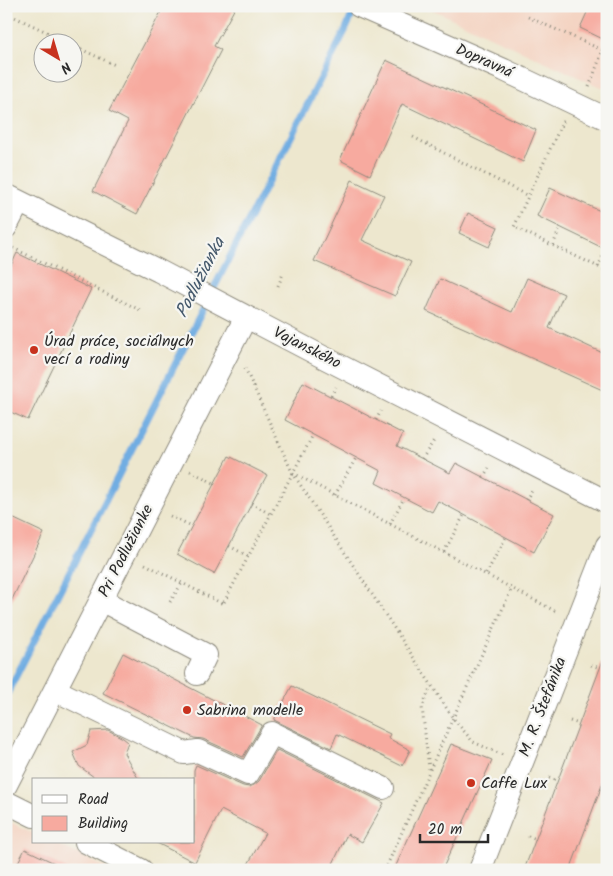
<svg xmlns="http://www.w3.org/2000/svg" width="613" height="876" font-family="Kalam,sans-serif">
<style>
.built{fill:#f4d3c1}
.lines{fill:none;stroke-linecap:round;stroke-linejoin:round}
.stream{stroke:#71ade2;stroke-width:7}
.building{fill:#f7aa9f}
.minor-casing{stroke:#8c897c;stroke-width:24}
.path{stroke:#8c897c;stroke-width:3;stroke-dasharray:1 4;stroke-linecap:butt}
.minor{stroke:#fff;stroke-width:22}
.poi-dot{fill:#c8321e;stroke:#f6f6f2;stroke-width:2}
.labels{text-anchor:middle;dominant-baseline:central;stroke-width:4.5;stroke-linejoin:round;paint-order:stroke}
.street-label{font-size:16px;fill:#2b2b2b;stroke:#f6f6f2}
.poi-label{font-size:16px;fill:#2b2b2b;stroke:#f6f6f2;text-anchor:start}
.water-label{font-size:18px;font-style:italic;fill:#44586b;stroke:#f6f6f2}
</style>
<rect width="100%" height="100%" fill="#f6f6f2"/>
<filter id="ink" filterUnits="userSpaceOnUse"><feTurbulence type="fractalNoise" baseFrequency=".02" numOctaves="2"/><feDisplacementMap in="SourceGraphic" scale="10" xChannelSelector="R" yChannelSelector="G"/><feConvolveMatrix kernelMatrix="1 2 1 2 8 2 1 2 1" color-interpolation-filters="sRGB"/></filter>
<filter id="wash" filterUnits="userSpaceOnUse"><feTurbulence type="fractalNoise" baseFrequency=".0096" numOctaves="4" result="noise"/><feDisplacementMap in="SourceGraphic" scale="20" xChannelSelector="R" yChannelSelector="G"/><feGaussianBlur stdDeviation="1.12" result="paint"/><feColorMatrix in="noise" values="0 0 0 0 0 0 0 0 0 0 0 0 0 0 0 0 0 1.4 0 .05"/><feComposite in="paint" operator="in"/></filter>
<g filter="url(#wash)">
<rect width="100%" height="100%" fill="#ede7ce"/>
<path class="built" d="M425,6H607V89L591,83Z
M8,821L34,833V842H53L111,870H6V824Z"/>
<g class="lines">
<path class="stream" d="M6,696L345,31L355,8"/>
</g>
<g id="blocks">
<path class="building" d="M164,6H236L214,46L221,50L137,214L93,191L128,121L109,111Z
M590,6H607V41L580,28Z
M386,60L536,130L523,162L402,104L370,175L340,160Z
M352,180L384,195L362,240L411,262L395,296L314,261Z
M550,188L607,214V250L537,216Z
M468,213L498,227L489,247L459,233Z
M17,253L91,289L28,420L6,410V276Z
M527,278L564,294L549,328L607,355V392L426,311L440,279L512,312Z
M303,382L403,434L397,446L450,473L456,463L554,514L534,552L438,501L432,512L376,483L381,471L285,420Z
M229,456L267,475L214,574L177,554Z
M6,515L44,533L6,612Z
M123,653L262,725L243,757L203,739L194,738L103,693Z
M605,655H607V772L570,870H524Z
M292,686L390,734L388,738L410,750L402,766L337,734L331,748L274,720Z
M108,730L123,738L128,742L124,753L139,780H98L79,766L73,752L87,745L91,731Z
M451,744L492,760L442,870H394Z
M277,750L384,803L362,842L347,834L330,870H245L265,833L221,810L194,864V862L155,842H194V770L196,765L243,786L249,787L254,785L259,781Z
M25,849L69,870H14Z"/>
</g>
</g>
<g filter="url(#ink)">
<use href="#blocks" fill-opacity="0" stroke="#8c897c" stroke-width="1"/>
<g class="lines">
<defs>
<path id="minor" d="M359,6L504,70L607,119
M6,195L159,271L319,355L607,502
M6,227L19,202
M101,600L206,655L197,674
M55,690L184,753L198,751L248,774L272,733L383,788
M6,785L246,317
M6,802L34,816
M86,842L141,870
M480,870L607,545"/>
</defs>
<use href="#minor" class="minor-casing"/>
<path class="path" d="M6,13L68,42
M528,17L607,52
M72,45L115,65
M589,87L603,50
M563,121L514,227L607,271
M413,137L528,196
M553,245L560,228
M13,248L140,310
M598,267L606,249
M278,286L283,274
M245,368L292,472L453,718L473,742L503,755
M331,396L336,387
M376,420L381,411
M422,459L435,439
M190,471L214,483
M293,473L557,612
M483,477L489,468
M335,495L356,458
M526,500L533,488
M251,503L270,514
M170,516L192,526
M390,524L404,498
M229,546L248,556
M444,552L464,515
M145,564L223,604L313,435
M486,574L506,537
M170,602L182,583
M606,624H607
M591,665L600,668
M570,721L579,724
M429,769L422,707L431,686
M549,778L558,781
M528,836L536,839
M385,870L453,718L512,588"/>
<use href="#minor" class="minor"/>
</g>
</g>
<g class="poi-dot">
<circle cx="34" cy="350" r="5"/>
<circle cx="187" cy="710" r="5"/>
<circle cx="471" cy="783" r="5"/>
</g>
<g class="labels">
<g class="street-label">
<text transform="translate(484 61) rotate(24)">Dopravná</text>
<text transform="translate(307 348) rotate(27)">Vajanského</text>
<text transform="translate(126 551) rotate(-63)">Pri Podlužianke</text>
<text transform="translate(543 707) rotate(-69)">M. R. Štefánika</text>
</g>
<g class="poi-label">
<text x="44" y="341">Úrad práce, sociálnych<tspan x="44" dy="18">vecí a rodiny</tspan></text>
<text x="197" y="710">Sabrina modelle</text>
<text x="481" y="783">Caffe Lux</text>
</g>
<g class="water-label">
<text transform="translate(201 278) rotate(-63)">Podlužianka</text>
</g>
</g>
<rect width="613" height="876" fill="none" stroke="#f6f6f2" stroke-width="25"/>
<rect x="32" y="778" width="162" height="65" fill="#f6f6f2" stroke="#a5a5a2"/>
<rect x="42" y="795" width="25" height="8" fill="#ffffff" stroke="#a5a5a2"/>
<text x="78" y="804" font-size="15" fill="#2b2b2b">Road</text>
<rect x="42" y="816" width="25" height="15" fill="#f7aa9f" stroke="#a5a5a2"/>
<text x="78" y="828" font-size="15" fill="#2b2b2b">Building</text>
<g transform="translate(58 58) rotate(142)"><circle r="24" fill="#f6f6f2" stroke="#a5a5a2"/>
<path d="M0-4L9 19L0 12L-9 19Z" fill="#c8321e"/>
<text y="-8" font-size="14" font-weight="bold" text-anchor="middle" fill="#2b2b2b">N</text>
</g>
<path d="M420 834v8h68v-8" fill="none" stroke="#2b2b2b" stroke-width="2.5"/>
<text x="428" y="834" font-size="15" fill="#2b2b2b" stroke="#f6f6f2" stroke-width="4" paint-order="stroke">20 m</text>
</svg>
